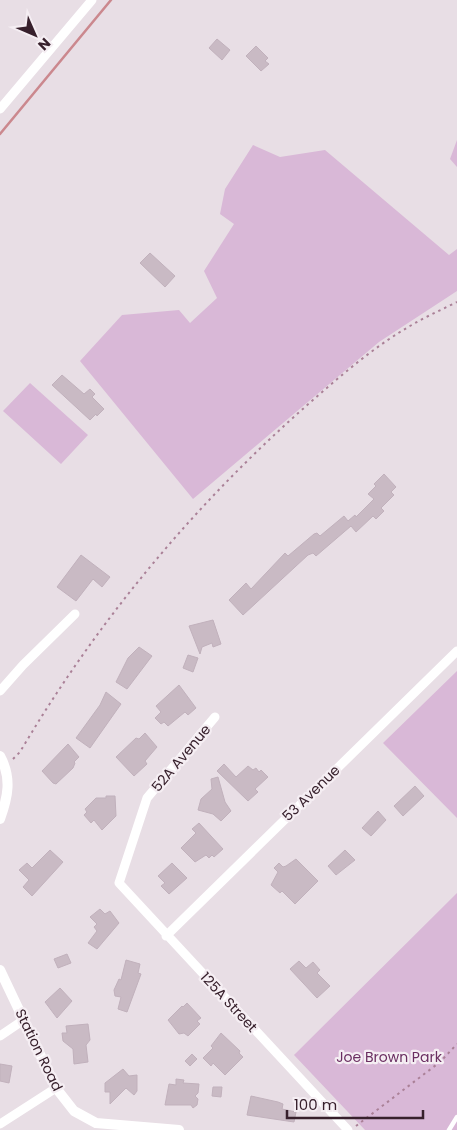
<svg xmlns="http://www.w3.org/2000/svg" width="457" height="1130" font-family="Poppins,sans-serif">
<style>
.green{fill:#d9b8d7}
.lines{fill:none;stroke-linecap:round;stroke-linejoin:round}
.stream{stroke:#cb888e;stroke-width:2.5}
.building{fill:#c9bac4;stroke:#c1b1bc}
.path{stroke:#aa8097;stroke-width:2;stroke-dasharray:2.5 4;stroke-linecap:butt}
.service{stroke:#fff;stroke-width:4.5}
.minor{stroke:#fff;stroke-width:9}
.tertiary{stroke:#fff;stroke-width:10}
.labels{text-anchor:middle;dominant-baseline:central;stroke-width:4.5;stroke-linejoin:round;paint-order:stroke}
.street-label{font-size:14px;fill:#37202c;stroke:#f5eef3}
.park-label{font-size:14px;fill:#6a2e61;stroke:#f5eef3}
</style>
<rect width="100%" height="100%" fill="#e8dee5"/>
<path class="green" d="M457,140V167L450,159Z
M253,145L280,157L325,150L449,255L457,249V291L379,342L193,499L80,361L122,315L179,310L190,323L217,298L204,271L234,224L220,214L225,189Z
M30,383L88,435L61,464L3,411Z
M457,671V818L383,743Z
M457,893V1130H365L294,1055Z"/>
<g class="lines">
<path class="stream" d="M0,134L111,0"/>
</g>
<path class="building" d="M217,39L230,50L222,60L209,48Z
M256,46L268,58L265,61L269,64L261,71L246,56Z
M150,253L175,276L165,287L140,263Z
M62,375L84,394L90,389L95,394L92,397L104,409L97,416L96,414L90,420L52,385Z
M384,474L396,487L391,492L394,495L381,508L384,511L376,519L373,516L356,532L351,526L316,556L313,553L308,555L243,615L229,600L246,583L251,589L285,553L288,556L314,534L317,533L320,536L344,516L348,521L355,515L356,517L374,499L368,494L376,486L374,484Z
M81,555L110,577L102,587L93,579L76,601L57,587Z
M213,620L221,644L213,647L212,643L202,647L200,654L189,626Z
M139,647L152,656L127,689L116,682L128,658Z
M188,655L198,658L193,672L183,668Z
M179,685L196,708L188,715L185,712L168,726L164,722L161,724L155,718L161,712L156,706Z
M106,692L121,704L90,748L76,738L100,705Z
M145,733L157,747L145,761L147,764L134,776L116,757L136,738L139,739Z
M68,744L79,757L74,762L75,763L73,768L56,784L53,783L42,771Z
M224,764L236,777L248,766L253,770L256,768L259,772L261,770L268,777L255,789L258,792L248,801L217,771Z
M218,777L225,802L231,811L221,821L213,814L198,810L201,799L212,789L211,779Z
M415,786L424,796L403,816L394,806Z
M106,796H115L116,816L102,830L94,820L91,823L84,815L87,812L85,809L96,798H106Z
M378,811L386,820L371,836L362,828Z
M199,823L223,849L214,857L212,855L209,858L206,855L195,862L181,848L196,833L192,829Z
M50,850L63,862L32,896L23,887L29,880L19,870L27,863L32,868Z
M345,850L355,860L336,875L328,866Z
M296,859L318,881L295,904L282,891L280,893L271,885L278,872L274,868L279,863L283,867L286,866Z
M172,863L187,878L169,894L161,886L165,883L158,876Z
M100,909L105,914L110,911L119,923L97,949L88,943L97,931L94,927L97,924L90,917Z
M67,954L71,963L58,968L54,959Z
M126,960L140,964L138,973L141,974L127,1012L118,1009L121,997L115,996L114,990L119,979L121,980Z
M299,961L306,968L313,962L320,970L317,973L330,986L317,998L290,969Z
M60,988L72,1001L57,1018L45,1002Z
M187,1003L201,1018L197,1021L200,1024L188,1036L184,1033L179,1034L168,1020L182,1006L183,1007Z
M88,1024L90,1040L86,1045L88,1062L74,1064L73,1049L63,1041L62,1033H67L66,1026Z
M221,1033L240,1051L239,1053L243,1057L225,1075L213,1063L211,1066L203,1058L213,1048L211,1046Z
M192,1054L197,1059L190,1066L185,1061Z
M0,1064L12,1066L9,1083L0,1081Z
M123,1069L129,1076L137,1075V1091L134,1095L126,1088L110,1104V1092H105V1083Z
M176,1079L184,1080L183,1083L199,1084L198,1093L195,1096L198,1099L197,1105L193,1108L191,1105H165L169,1084L176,1085Z
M213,1087H222L221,1097L212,1096Z
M251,1096L278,1102L283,1104L282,1109L296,1112L294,1122L247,1115Z"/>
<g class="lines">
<path class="path" d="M13,759L20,752C96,623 193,506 305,407C338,378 372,348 410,326C425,317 441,310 457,302
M356,1126L440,1062L457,1044"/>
<path class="service" d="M449,1130L457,1117"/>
<path class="minor" d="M0,109L92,0
M0,691L23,665L75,614
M215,717L147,798L119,883L348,1130
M166,936L457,651
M0,1036L25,1019
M0,1124L56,1088"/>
<path class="tertiary" d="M0,756C12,778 8,797 0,819
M0,970L56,1088L74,1111L96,1123L179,1130"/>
</g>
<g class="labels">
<g class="street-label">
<text transform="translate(181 758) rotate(-50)">52A Avenue</text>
<text transform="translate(311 793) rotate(-44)">53 Avenue</text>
<text transform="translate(229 1002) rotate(47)">125A Street</text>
<text transform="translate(39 1050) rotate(64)">Station Road</text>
</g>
<g class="park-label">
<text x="389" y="1057">Joe Brown Park</text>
</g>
</g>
<g transform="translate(35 35) rotate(135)" stroke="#f5eef3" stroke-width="4" paint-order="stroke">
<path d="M0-4L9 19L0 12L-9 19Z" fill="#37202c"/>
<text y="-8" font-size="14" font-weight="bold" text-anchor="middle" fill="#37202c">N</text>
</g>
<path d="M287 1110v8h136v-8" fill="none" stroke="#37202c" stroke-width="2.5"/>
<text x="294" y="1110" font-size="15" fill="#37202c" stroke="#f5eef3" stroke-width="4" paint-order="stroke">100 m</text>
</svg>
